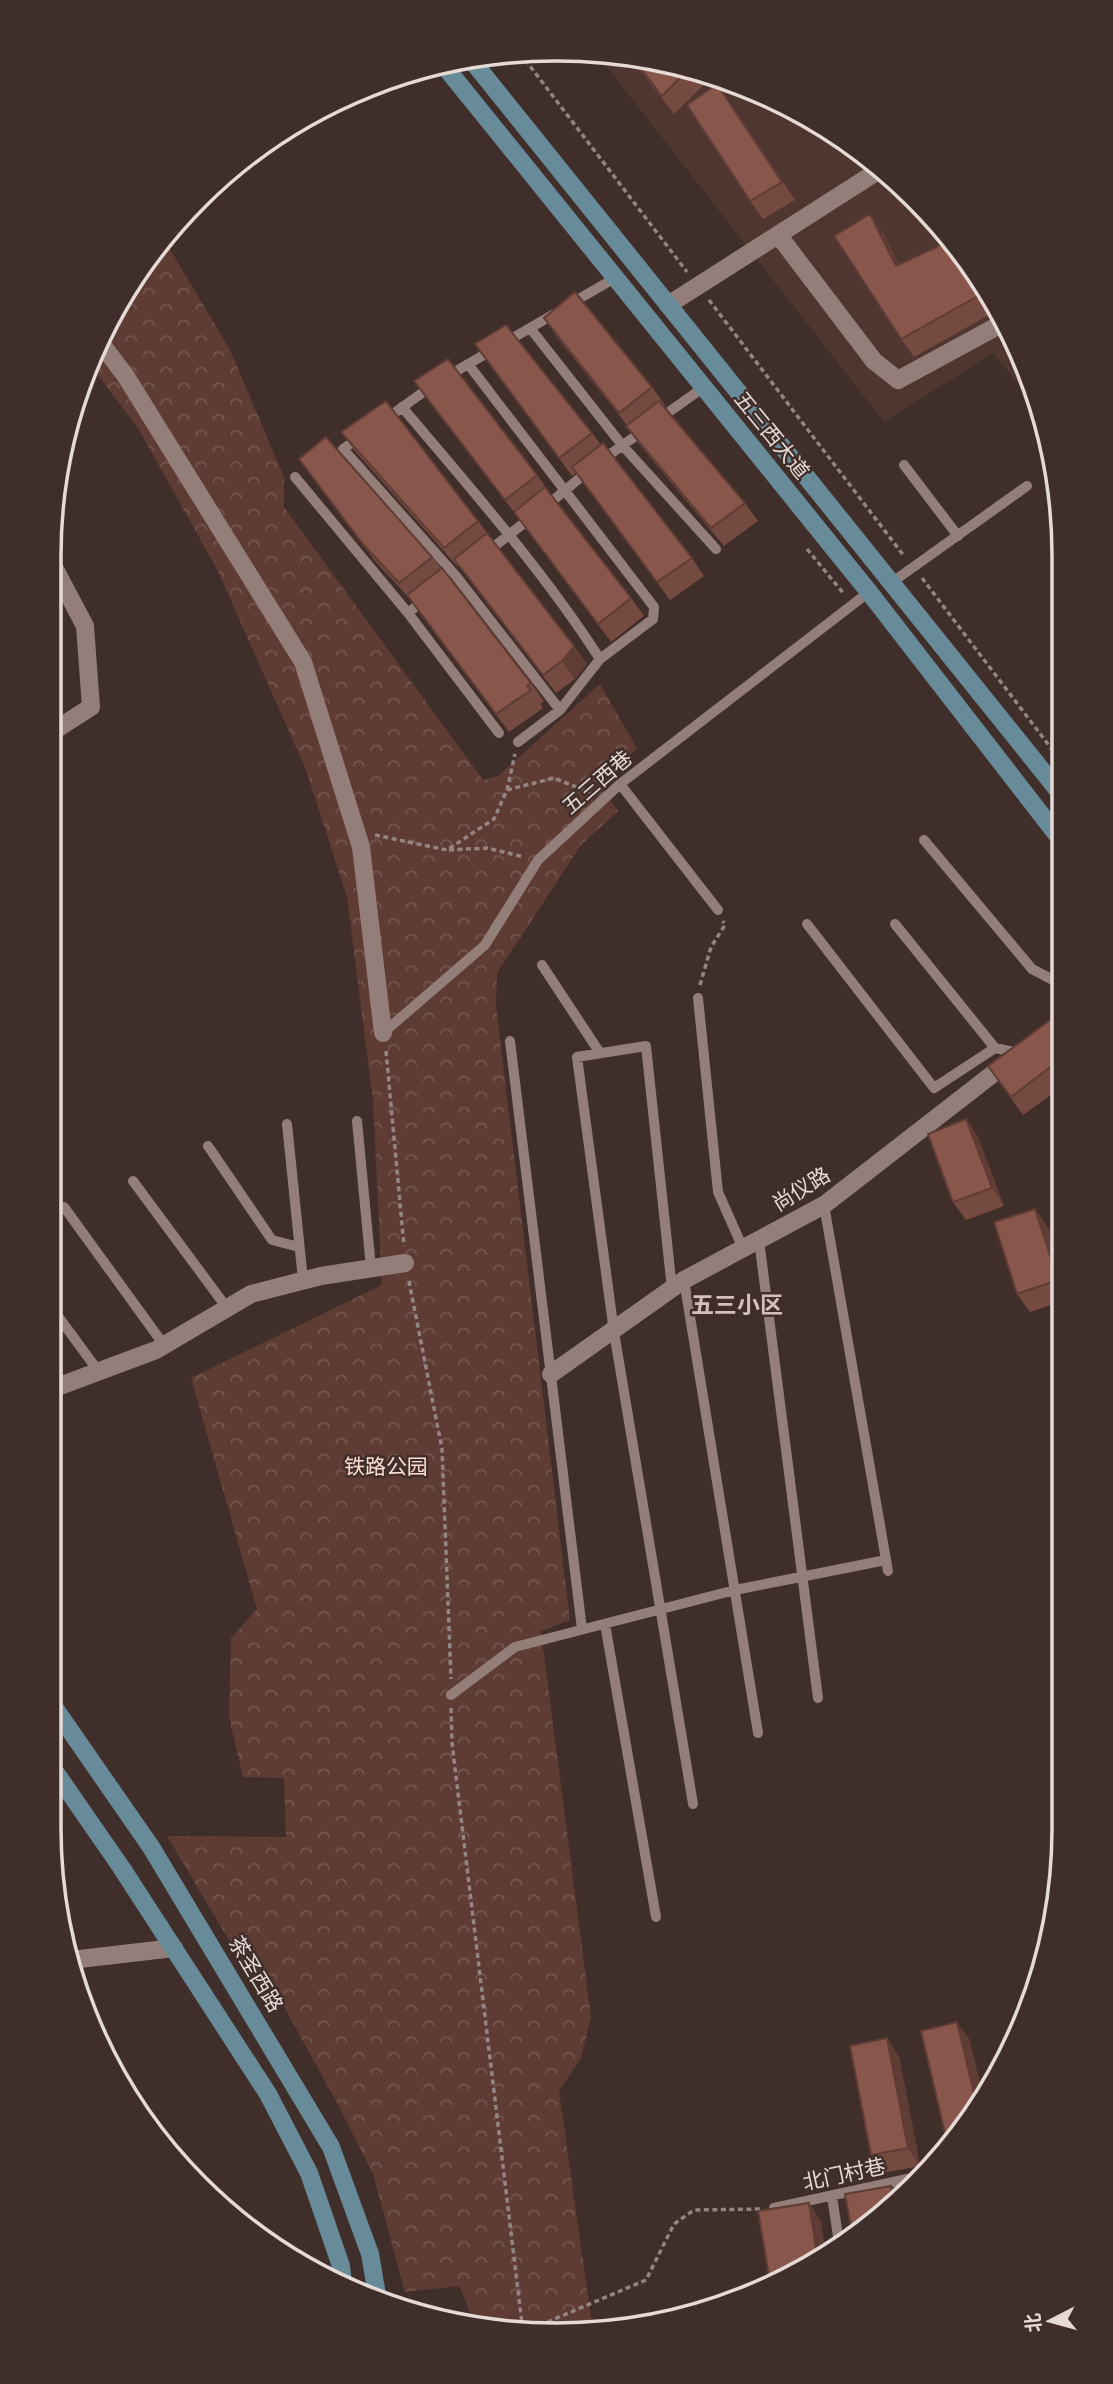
<svg xmlns="http://www.w3.org/2000/svg" width="1113" height="2384" font-family="Poppins,'Noto Sans SC',sans-serif">
<style>
.built{fill:#4f3630}
.forest{fill:url(#forest-crowns)}
.lines{fill:none;stroke-linecap:round;stroke-linejoin:round}
.path{stroke:#948582;stroke-width:3.5;stroke-dasharray:5 3.5;stroke-linecap:butt}
.service{stroke:#937e79;stroke-width:10}
.minor{stroke:#937e79;stroke-width:18}
.secondary{stroke:#678b99;stroke-width:18}
.wall{fill:#754a40}
.shaded-wall{fill:#5f3c34}
.building{fill:#88564b;stroke:#5f3c34;stroke-width:2}
.labels{text-anchor:middle;dominant-baseline:central;stroke-width:5;stroke-linejoin:round;paint-order:stroke}
.street-label{font-size:21px;fill:#e6dad7;stroke:#402e2a}
.park-label{font-size:21px;fill:#fedbd3;stroke:#402e2a}
.neighbourhood-label{font-size:23px;font-weight:bold;fill:#d6bfb9;stroke:#402e2a}
.rim{fill:none;stroke:#e6dad7;stroke-width:3.5}
</style>
<defs>
<pattern id="forest-crowns" width="20" height="18" patternUnits="userSpaceOnUse" patternTransform="scale(1.75)"><rect width="20" height="18" fill="#5e3b33"/><path d="M2 6a3 3 0 1 1 6 0M12 15a3 3 0 1 1 6 0" fill="none" stroke="#755750"/></pattern>
</defs>
<rect width="100%" height="100%" fill="#402e2a"/>
<path class="built" d="M596,53L655,59L750,87L865,154L959,247L1025,362L1037,407L993,353L884,422Z"/>
<path class="forest" d="M164,239L230,350L284,477V507L483,780L498,776L600,684L637,748L600,786L618,811L581,845L497,973L496,1006L570,1620L541,1631L591,2017L581,2058L559,2091L593,2331L556,2335L477,2327L459,2286L405,2292L373,2174L336,2101L283,2005L248,1972L167,1836L286,1837L284,1778L243,1777L229,1717L231,1638L257,1609L191,1378L382,1285L373,1101L347,897L306,770L218,571L139,430L88,362L134,275Z"/>
<g class="lines">
<path class="path" d="M520,53L687,272
M709,300L904,556
M807,549L844,594
M922,578L1060,760
M507,790L554,778L591,793
M375,835L447,850L494,819L507,790L515,754
M449,850L487,848L524,857
M1055,857L1061,865
M700,985L711,947L725,925L723,921
M386,1051L404,1246
M409,1281L442,1449L451,1679
M451,1708L452,1743L523,2332
M524,2332L646,2280L674,2224L694,2210L762,2209"/>
<path class="service" d="M570,304L615,278
M530,328L622,445L716,549
M468,364L654,607L653,619L600,659
M446,377L554,314
M386,419L433,385
M659,419L704,387
M359,438L343,449L456,576L560,710L600,659C542,569 471,489 402,407
M602,460L644,430
M904,465L958,536
M295,477L408,613L499,733
M545,507L587,472
M487,552L533,516
M891,583L1027,486
M408,613L425,599
M518,742L560,710
M620,784L718,910
M924,840L1032,969L1053,980L1061,988
M807,924L934,1088L995,1048L1020,1053
M895,924L995,1048
M542,965L600,1053
M698,998L718,1192L742,1246
M383,1033L485,945L538,860L620,784L869,592
M510,1041L582,1629
M357,1121L371,1268
M287,1124L303,1280
M208,1146L272,1240L299,1247
M133,1181L227,1308
M824,1205L888,1571
M64,1207L164,1345
M759,1240L818,1698
M684,1280L758,1733
M672,1289L646,1046L577,1057L614,1332L693,1804
M49,1304L99,1372
M605,1624L656,1917
M451,1695L515,1647L735,1590L886,1560
M832,2196L839,2243
M774,2208L921,2176"/>
<path class="minor" d="M779,236L874,361L898,380L1003,323
M668,305L881,169
M99,341L125,375L303,662L361,847L383,1033
M49,734L91,707L85,626L49,558
M551,1374L684,1280L824,1205L1012,1059
M49,1390L156,1350L251,1294L321,1276L405,1263
M71,1960L174,1948"/>
<path class="secondary" d="M470,58L1061,794
M442,63L869,592L1061,840
M49,1700L151,1847L331,2147L370,2254L377,2295
M49,1763L121,1867L268,2094L309,2173L341,2266L343,2282"/>
</g>
<path class="wall" d="M629,56L655,59L691,70L703,86L674,114Z
M717,84L795,200L763,219L750,201Z
M883,232L899,265L959,247L996,311L914,357L901,339Z
M544,318L652,387L665,405L664,406L745,503L758,521L724,546L639,444L626,426L627,425L556,336Z
M475,344L592,433L601,445L692,558L704,576L670,600L576,473L572,476Z
M414,381L537,475L550,493L631,598L644,616L611,642L518,517L427,399Z
M341,432L478,521L574,646L587,664L575,679L556,693L458,565L457,566L354,450Z
M299,459L432,557L531,683L544,701L540,704L543,708L509,732L412,601L375,561Z
M1061,1012L1062,1087L1023,1115L988,1066Z
M966,1119L978,1137L1004,1206L966,1220L953,1202Z
M1048,1227L1062,1271V1301L1030,1312L1017,1294Z
M899,2056L920,2166L883,2173L871,2155Z"/>
<path class="shaded-wall" d="M870,214L883,232L909,284L896,266Z
M574,646L587,664L575,679L562,661Z
M966,1119L978,1137L1004,1206L992,1188Z
M1035,1209L1048,1227L1062,1271V1286L1058,1280Z
M957,2022L970,2040L982,2092L976,2101Z
M887,2038L899,2056L920,2166L908,2148Z
M891,2186L897,2196L893,2199Z
M809,2203L821,2221L826,2254L818,2261Z"/>
<path class="building" d="M631,56L655,59L689,69L662,96Z
M717,84L782,182L750,201L687,105Z
M870,214L896,266L947,242L938,227L959,247L985,292L901,339L834,236Z
M575,292L652,387L619,413L544,318Z
M506,325L592,433L559,458L475,344Z
M448,359L537,475L505,500L414,381Z
M386,401L478,521L444,548L341,432Z
M659,401L745,503L711,528L626,426Z
M326,437L432,557L399,583L362,543L299,459Z
M603,443L692,558L657,582L572,467Z
M545,487L631,598L598,624L514,512Z
M487,533L574,646L562,661L543,675L454,559Z
M442,568L531,683L527,686L531,690L496,714L407,595Z
M1061,1012V1059L1011,1097L988,1066Z
M966,1119L992,1188L953,1202L928,1134Z
M1035,1209L1058,1280L1017,1294L994,1222Z
M1062,1314V1324L1059,1315Z
M957,2022L976,2101L948,2146L921,2031Z
M887,2038L908,2148L871,2155L850,2046Z
M891,2186L893,2199L852,2232L845,2194Z
M809,2203L818,2261L810,2267L770,2282L758,2211Z"/>
<g class="labels">
<g class="street-label">
<text transform="translate(772 435) rotate(51)">五三西大道</text>
<text transform="translate(597 782) rotate(-41)">五三西巷</text>
<text transform="translate(801 1189) rotate(-32)">尚仪路</text>
<text transform="translate(256 1974) rotate(59)">茶圣西路</text>
<text transform="translate(844 2174) rotate(-12)">北门村巷</text>
</g>
<g class="park-label">
<text x="386" y="1466">铁路公园</text>
</g>
<g class="neighbourhood-label">
<text x="737" y="1305">五三小区</text>
</g>
</g>
<path d="M0 0H1113V2384H0ZM556 61H557A495 495 0 0 1 1052 556V1828A495 495 0 0 1 557 2323H556A495 495 0 0 1 61 1828V556A495 495 0 0 1 556 61Z" fill="#402e2a" fill-rule="evenodd"/>
<path class="rim" d="M556 61H557A495 495 0 0 1 1052 556V1828A495 495 0 0 1 557 2323H556A495 495 0 0 1 61 1828V556A495 495 0 0 1 556 61Z"/>
<g transform="translate(1050 2321) rotate(264)" stroke="#402e2a" stroke-width="5" paint-order="stroke">
<path d="M0-5L12 26L0 18L-12 26Z" fill="#e6dad7"/>
<text y="-10" font-size="19" font-weight="bold" text-anchor="middle" fill="#e6dad7">北</text>
</g>
</svg>
